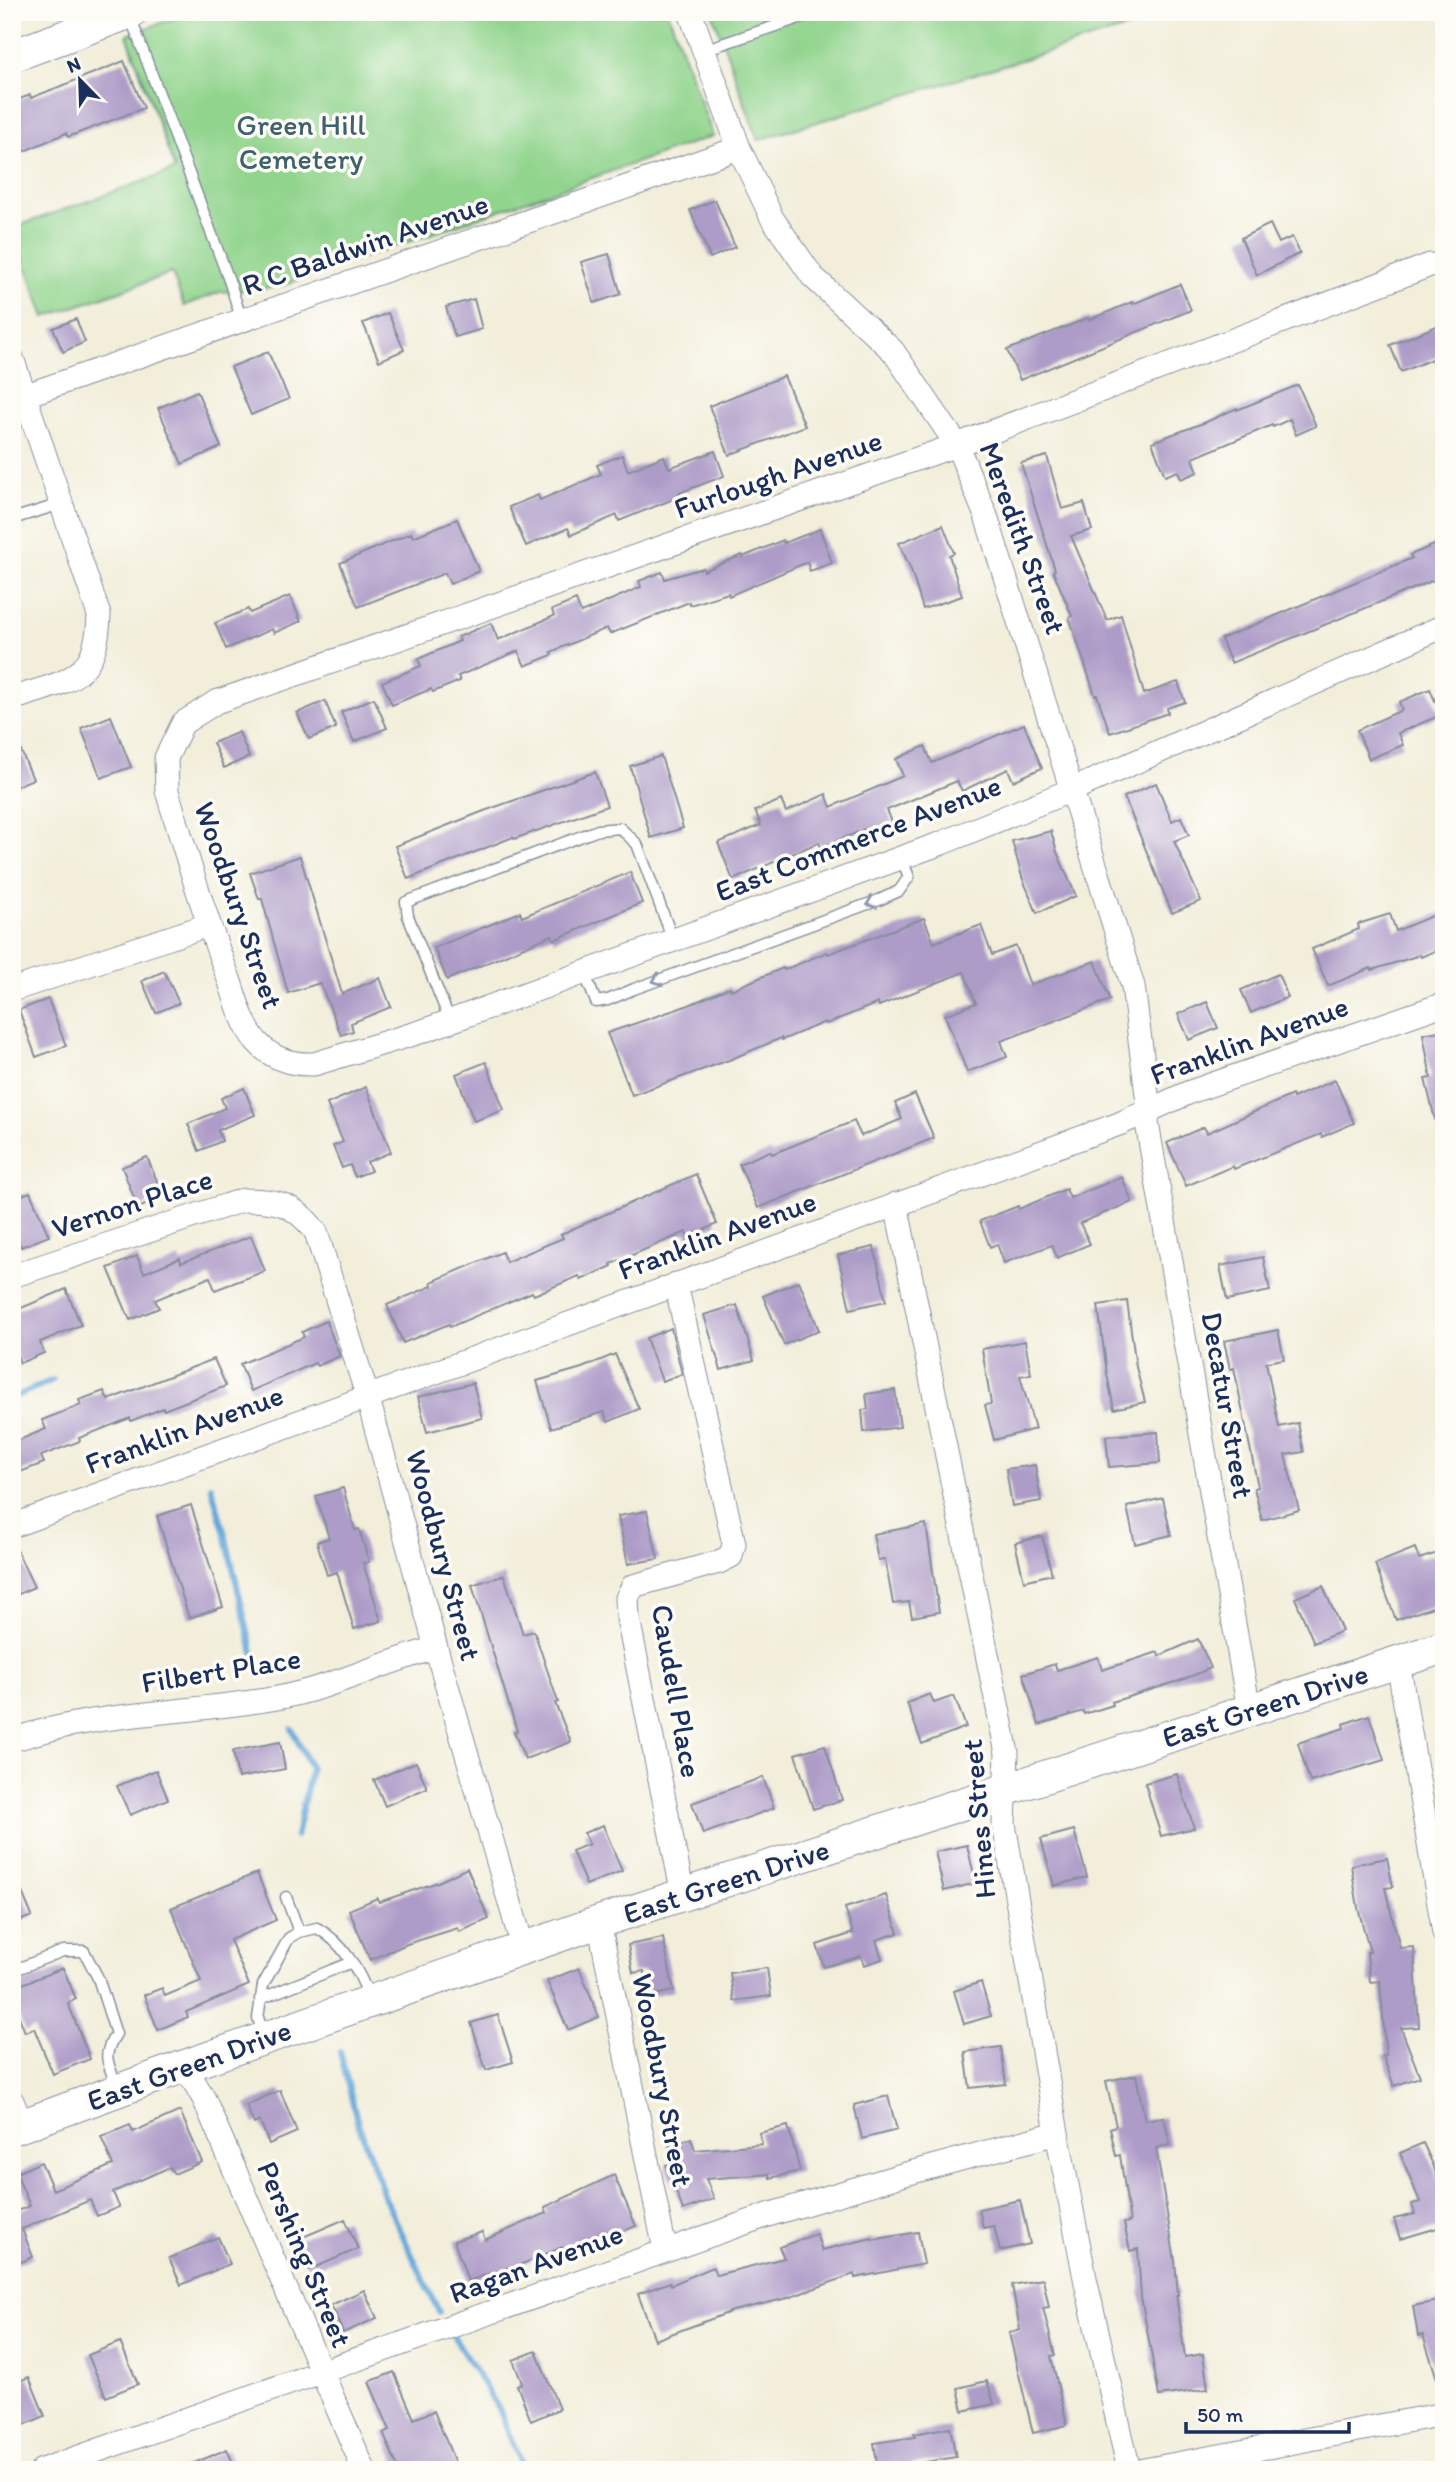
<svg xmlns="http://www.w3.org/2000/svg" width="1456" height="2482" font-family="Itim,sans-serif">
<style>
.green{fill:#91d48d;stroke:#568276;stroke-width:2}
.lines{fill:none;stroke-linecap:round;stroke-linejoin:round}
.stream{stroke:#66a8da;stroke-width:6}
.building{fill:#ad9bc8}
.lane-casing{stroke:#868e9c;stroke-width:13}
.street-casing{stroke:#868e9c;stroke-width:25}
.secondary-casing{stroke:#868e9c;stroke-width:34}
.lane{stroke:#fff;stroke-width:10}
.street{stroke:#fff;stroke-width:23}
.secondary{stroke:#fff;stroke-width:32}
.oneway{stroke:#8d97ae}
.labels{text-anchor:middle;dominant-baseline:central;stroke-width:7;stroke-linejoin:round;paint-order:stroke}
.park-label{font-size:30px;fill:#3e616c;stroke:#fdfcf7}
.street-label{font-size:30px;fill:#1b2f5e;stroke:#fdfcf7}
</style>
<rect width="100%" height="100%" fill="#fdfcf7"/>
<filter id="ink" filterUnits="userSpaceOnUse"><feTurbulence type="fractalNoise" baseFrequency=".0143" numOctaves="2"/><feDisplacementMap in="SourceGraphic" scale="14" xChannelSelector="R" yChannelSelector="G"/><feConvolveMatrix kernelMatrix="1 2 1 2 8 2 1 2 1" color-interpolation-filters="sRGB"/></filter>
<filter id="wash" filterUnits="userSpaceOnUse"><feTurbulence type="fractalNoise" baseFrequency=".00686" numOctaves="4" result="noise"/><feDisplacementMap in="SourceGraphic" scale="28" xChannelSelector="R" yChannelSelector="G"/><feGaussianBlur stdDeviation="1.57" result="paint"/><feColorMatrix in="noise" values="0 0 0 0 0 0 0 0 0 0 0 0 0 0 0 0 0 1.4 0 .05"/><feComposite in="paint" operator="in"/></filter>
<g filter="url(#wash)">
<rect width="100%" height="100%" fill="#f2eeda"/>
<path class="green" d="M192,12H668L713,136L278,287L220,292L184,306L172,273L45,317L12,228L175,170L127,35Z
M712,12H1179L758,140Z"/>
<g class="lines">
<path class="stream" d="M12,1398L53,1380
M211,1486L225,1534L254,1657
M292,1729L311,1769L296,1836
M340,2052L357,2120L385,2198L439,2312
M453,2336L500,2411L523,2470"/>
</g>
<g id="blocks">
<path class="building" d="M124,61L144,108L68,137L66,133L20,153L12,134V102L30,95L31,98Z
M715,200L735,247L710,258L690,210Z
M1270,224L1279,243L1292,237L1300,253L1257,275L1241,238Z
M609,254L621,294L594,303L581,262Z
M1180,284L1191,310L1020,380L1007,350L1088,318L1089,320L1132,302L1133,304Z
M474,299L482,329L455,337L446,307Z
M388,313L404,350L379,361L363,323Z
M76,319L85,342L63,352L53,328Z
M1444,323V354L1401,372L1390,345Z
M268,352L289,399L251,415L231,367Z
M784,376L805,426L729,455L709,406Z
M1298,385L1316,426L1296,435L1290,419L1273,427L1272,425L1193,458L1198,472L1181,479L1178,471L1165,476L1152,442L1206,422L1237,408V410Z
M197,391L221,447L182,464L158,408Z
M715,451L724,476L679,493L681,496L619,521L617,515L571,535L568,528L526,546L509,507L538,495L540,500L601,474L597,465L622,455L628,471L664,456L669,468Z
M1047,456L1062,509L1084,503L1092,530L1071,536L1107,620L1121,615L1144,694L1178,682L1185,702L1167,708L1168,713L1110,733L1097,695H1095L1069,617L1072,616L1053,571L1055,570L1021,463Z
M457,519L479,571L450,584L445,573L358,607L340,563L411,533L413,537Z
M943,525L954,553L949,555L962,596L923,609L911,570L899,543Z
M820,529L832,563L810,571L807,562L729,596L728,593L690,605L689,602L610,634L607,628L551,652L552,655L525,666L518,651L458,676L460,681L433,692L431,689L392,705L382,682L421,666L418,659L460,641L458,637L491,623L498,640L554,616L552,610L576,600L581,613L641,587L639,581L662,572L665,579L703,568L704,571L742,555L743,557L783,540L784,543Z
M1439,543L1444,555V576L1231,663L1221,639L1412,558L1410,555Z
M290,596L301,621L274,633L272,629L226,649L215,623L248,609L250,613Z
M1430,689L1441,715L1398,733L1403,745L1369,759L1357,730L1402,710L1399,702Z
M374,698L387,728L354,742L341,712Z
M325,701L336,728L309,739L297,713Z
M111,716L131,767L101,778L81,728Z
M1024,724L1042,768L1013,781L1008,769L962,791L957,781L887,810L892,822L866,833L865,829L821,848L819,842L733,880L718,843L761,825L755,811L781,800L786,812L826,794L831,807L903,776L896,759L925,746L932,763Z
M12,730L33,779L12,788Z
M239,732L249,757L224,768L213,743Z
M661,756L683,828L651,838L630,766Z
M595,772L607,806L514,839L513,837L408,879L395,846L484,811Z
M1156,783L1172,821L1181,817L1189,835L1174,841L1201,901L1172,913L1124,797Z
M1051,831L1057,852L1076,896L1037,913L1022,877L1012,841Z
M300,856L342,994L380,978L391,1007L351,1023L353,1031L341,1035L320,983L288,993L262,899H259L250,873Z
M630,872L642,903L554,940L552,935L447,980L434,948L520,912L522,917Z
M1444,911V947L1421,957L1420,955L1372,970L1371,968L1328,986L1312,949L1359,929L1358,924L1390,914L1396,931Z
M924,918L934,943L981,925L992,955L1016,946L1030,985L1095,961L1110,1000L1001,1041L1007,1057L967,1072L945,1015L976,1003L964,972L879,1006L878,1003L826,1024L825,1022L782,1040L781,1038L729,1060L632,1095L607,1033L689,1005L730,987L731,990L783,968L784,970L827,952L828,954Z
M164,971L179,1003L156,1013L142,981Z
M1278,974L1288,997L1251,1013L1241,990Z
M48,999L66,1046L36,1057L19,1010Z
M1207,1002L1218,1028L1189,1040L1178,1014Z
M1444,1030V1127H1437L1425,1079L1431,1078L1423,1034Z
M486,1062L504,1110L474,1121L456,1074Z
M1335,1080L1354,1123L1322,1137L1321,1134L1234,1169L1233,1166L1186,1186L1167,1143L1204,1127L1207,1133L1292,1095L1293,1098Z
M366,1087L391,1152L367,1162L371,1171L355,1177L350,1165L342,1168L333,1146L343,1142L327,1104Z
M244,1088L255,1115L218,1130L222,1141L199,1151L188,1124L225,1108L221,1098Z
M915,1094L934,1138L758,1208L739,1164L770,1151L772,1154L854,1121L861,1136L902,1119L895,1103Z
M147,1157L164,1198L138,1208L122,1167Z
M696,1174L717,1224L688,1237L686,1232L611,1264L612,1266L581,1280L579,1276L534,1295L532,1292L450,1327L449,1324L403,1343L387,1305L432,1286L431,1282L502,1252L506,1262L563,1238L561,1234Z
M1122,1177L1132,1202L1080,1223L1090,1244L1057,1258L1052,1245L1004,1263L997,1244L990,1247L980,1221L1018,1206L1019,1209L1066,1189L1070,1198Z
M30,1192L49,1236L21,1247L12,1226V1199Z
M251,1236L265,1271L215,1290L210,1277L155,1300L159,1308L130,1320L108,1268L137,1256L144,1273L180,1258L181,1263Z
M874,1247L886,1301L850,1309L838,1255Z
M1263,1257L1270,1291L1227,1300L1220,1266Z
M799,1281L819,1330L784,1345L763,1296Z
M66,1289L81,1325L40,1342L44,1353L20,1363L12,1344V1312Z
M1127,1301L1136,1367L1145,1402L1114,1409L1107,1374L1098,1305Z
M737,1305L754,1360L721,1370L704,1315Z
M326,1321L340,1356L317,1366L315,1363L251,1391L240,1364L304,1337L302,1332Z
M671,1328L682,1374L662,1381L646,1338Z
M1278,1330L1284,1359L1266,1362L1279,1427L1298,1423L1304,1452L1285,1455L1299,1510L1262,1520L1254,1488L1258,1487L1234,1368L1230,1369L1224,1341Z
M1025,1341L1031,1374L1020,1376L1035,1429L994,1440L985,1405L991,1404L982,1349Z
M615,1354L639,1409L608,1422L604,1412L551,1428L537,1381L582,1368Z
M214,1359L226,1386L164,1410L163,1408L131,1421L130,1418L79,1438L80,1441L41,1456L44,1463L12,1475V1443L46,1429L42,1420L81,1405L79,1400L104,1391L108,1400Z
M473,1383L482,1418L427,1432L418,1397Z
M895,1390L900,1427L864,1432L862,1410L868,1409L866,1394Z
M1158,1432L1160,1463L1109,1467L1106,1436Z
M1035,1465L1041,1501L1012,1506L1006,1469Z
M343,1488L355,1530L359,1529L369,1562L363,1563L381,1621L354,1629L337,1572L327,1575L317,1542L329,1538L316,1496Z
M1163,1498L1171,1535L1135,1544L1127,1507Z
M191,1505L223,1607L189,1618L157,1516Z
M647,1511L658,1559L628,1564L618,1516Z
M926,1524L939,1612L912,1617L909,1602L893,1604L885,1559L878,1560L873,1534Z
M1042,1536L1052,1574L1024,1581L1015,1543Z
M12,1540L34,1587L12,1597Z
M1415,1548L1419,1559L1444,1551V1603L1396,1620L1375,1564Z
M504,1575L523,1634L534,1631L558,1702L555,1703L571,1742L525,1759L514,1732L517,1731L472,1585Z
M1323,1586L1342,1631L1314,1643L1295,1598Z
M1198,1639L1211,1668L1182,1680L1112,1702L1113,1705L1084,1714L1083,1711L1039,1725L1023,1674L1055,1664L1057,1670L1098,1657L1102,1670L1158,1652L1159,1656Z
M930,1694L934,1703L954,1696L966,1727L922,1744L907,1703Z
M1369,1715L1384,1760L1310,1782L1298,1743L1344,1728L1343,1724Z
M280,1742L285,1769L238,1778L233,1751Z
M825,1745L842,1800L813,1809L795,1754Z
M416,1762L427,1788L385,1806L374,1780Z
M156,1770L168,1799L130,1815L117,1786Z
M1177,1774L1194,1828L1161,1836L1145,1783Z
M763,1777L774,1808L703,1834L692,1803Z
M603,1825L622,1871L586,1885L572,1851L589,1844L584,1833Z
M1074,1830L1087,1877L1054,1886L1041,1839Z
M967,1845L976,1883L944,1891L935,1852Z
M1387,1858L1393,1887L1385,1888L1400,1948L1414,1947L1419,2027L1401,2028L1420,2077L1394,2086L1383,2056L1386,2055L1380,1981L1370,1982L1367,1952H1370L1358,1908L1351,1865Z
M12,1868L32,1916L12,1924Z
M467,1868L489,1919L459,1932L458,1928L407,1944L370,1960L349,1910L377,1898L379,1902L438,1882Z
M257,1873L276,1920L230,1940L249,1985L186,2012L188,2017L158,2030L144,1995L162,1988L165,1996L201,1981L171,1908Z
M886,1895L898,1933L876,1940L882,1959L864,1965L861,1956L824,1967L817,1945L853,1933L845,1908Z
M663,1938L674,1991L650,1996L644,1971L633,1973L628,1945Z
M63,1968L76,1999L68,2003L90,2059L53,2074L34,2028L25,2032L12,1999V1988Z
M579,1968L599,2017L568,2030L547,1981Z
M767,1968L771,1996L734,2001L730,1973Z
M981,1982L991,2016L964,2024L954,1991Z
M498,2015L513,2062L486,2070L471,2023Z
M1001,2047L1006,2084L970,2088L965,2052Z
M1136,2075L1145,2120L1164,2117L1170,2145L1156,2148L1175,2261L1178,2295H1176L1185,2357L1203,2354L1208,2389L1159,2396L1141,2297L1138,2249L1130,2251L1124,2223L1130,2222L1120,2155L1116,2156L1110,2128L1116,2126L1106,2081Z
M280,2090L297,2132L269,2144L260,2121L254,2124L246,2105Z
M888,2096L897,2130L862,2139L854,2105Z
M180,2111L202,2162L174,2174L170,2167L113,2192L119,2207L97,2216L90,2200L22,2229L33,2257L12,2266V2207L14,2212L30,2206L16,2173L41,2162L53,2190L113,2165L101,2137L130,2125L133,2132Z
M788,2126L800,2171L770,2178L769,2174L706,2179L714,2199L683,2210L666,2165L675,2162L669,2146L691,2138L695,2150L762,2144L759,2133Z
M1423,2143L1434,2167L1444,2202V2226L1400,2239L1394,2219L1415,2214L1412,2204L1420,2202L1400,2153Z
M614,2175L636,2226L609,2237L607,2233L564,2252L562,2247L508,2270L507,2268L468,2281L454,2241L482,2232L485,2240L547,2213L545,2207Z
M1020,2200L1030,2244L1000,2251L994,2226L983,2228L979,2209Z
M345,2219L358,2249L309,2270L296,2240Z
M918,2232L924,2264L855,2278L854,2274L788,2298L733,2311L655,2340L638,2294L670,2282L671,2285L713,2267L716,2275L784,2258L779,2247L816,2234L822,2250L872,2238V2240Z
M218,2237L230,2264L181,2285L169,2258Z
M1043,2279L1049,2307L1043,2308L1055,2355L1051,2356L1067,2425L1033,2433L1009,2333L1020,2330L1012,2285Z
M364,2290L377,2318L343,2333L331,2305Z
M1444,2300V2387L1440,2388L1423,2335L1418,2336L1413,2306Z
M120,2342L138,2384L106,2397L88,2355Z
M536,2351L559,2409L531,2421L517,2385L522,2383L513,2360Z
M394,2372L414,2419L434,2411L458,2470H399L383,2433L390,2430L369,2382Z
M29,2377L45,2416L12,2430V2384Z
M987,2381L994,2404L963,2411L958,2388Z
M950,2427L956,2457L878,2470L874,2443L915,2437L914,2434Z
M227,2449L236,2470H178Z"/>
</g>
</g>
<g filter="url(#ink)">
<use href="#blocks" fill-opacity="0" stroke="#868e9c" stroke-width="2"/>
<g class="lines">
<defs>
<path id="lane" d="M130,16L230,283L242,321
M704,50L817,12
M12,519L61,504
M584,972L596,1002L608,1000L634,989L879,900L899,891L909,877L901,857
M450,1021L408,916L406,902L598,830L620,828L637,844L673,940
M286,1897L299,1932
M12,1971L63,1951H84L98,1978L116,2034C101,2056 108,2063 117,2086
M260,1999L352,1962
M264,2035L258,2018L263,1985L289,1938L299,1932L317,1928C344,1943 359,1971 370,1999"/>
<path id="street" d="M690,12L739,148L772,218L812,276L893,351L957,445L986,516L1133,986L1149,1110L1147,1123L1249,1710
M1430,265L957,445L216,702L183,723L166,758L167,791C186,854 205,917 229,979C236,999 242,1025 257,1042C272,1059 293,1065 314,1064L420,1032L942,843L1074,789L1444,626
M12,358L99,615C97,682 67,680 12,699
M12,400L739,148
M12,990L208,925
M896,1204L1007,1753L1004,1824L1057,2133L1086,2283L1129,2470
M12,1276L243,1200C277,1200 294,1203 316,1232L367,1395L436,1648L523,1948
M676,1284L734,1544L731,1556L719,1562L633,1586L627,1598L628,1618L683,1895
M12,1526L1119,1124L1190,1092L1444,1004
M1398,1662L1444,1933
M12,1740C98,1711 189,1714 277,1698C332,1688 383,1662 436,1648
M599,1922L665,2250
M185,2066L204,2099L364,2470
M12,2101L22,2125
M42,2470L768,2215L902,2175L1057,2133
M1144,2470L1444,2414"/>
<path id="secondary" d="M12,56L131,12
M12,2129L185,2066L599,1922L1444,1647"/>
</defs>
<use href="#lane" class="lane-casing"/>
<use href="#street" class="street-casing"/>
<use href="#secondary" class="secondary-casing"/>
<use href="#lane" class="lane"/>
<use href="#street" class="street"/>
<use href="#secondary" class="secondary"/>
</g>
<defs><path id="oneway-chevron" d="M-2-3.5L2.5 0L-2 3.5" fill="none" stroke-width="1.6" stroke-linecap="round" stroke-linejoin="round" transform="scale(1.75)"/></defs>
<g class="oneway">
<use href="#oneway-chevron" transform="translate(871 903) rotate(158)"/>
<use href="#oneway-chevron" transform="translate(657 980) rotate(160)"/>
</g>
</g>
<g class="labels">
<g class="park-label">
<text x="301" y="124">Green Hill<tspan x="301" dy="34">Cemetery</tspan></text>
</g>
<g class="street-label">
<text transform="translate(365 244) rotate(-19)">R C Baldwin Avenue</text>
<text transform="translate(778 474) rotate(-19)">Furlough Avenue</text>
<text transform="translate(1023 538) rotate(70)">Meredith Street</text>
<text transform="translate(858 838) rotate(-21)">East Commerce Avenue</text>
<text transform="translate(239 905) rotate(71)">Woodbury Street</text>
<text transform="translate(1249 1040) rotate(-20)">Franklin Avenue</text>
<text transform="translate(132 1203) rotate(-18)">Vernon Place</text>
<text transform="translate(717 1235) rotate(-20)">Franklin Avenue</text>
<text transform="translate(1228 1405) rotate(80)">Decatur Street</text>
<text transform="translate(184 1429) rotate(-20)">Franklin Avenue</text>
<text transform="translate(444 1555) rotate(75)">Woodbury Street</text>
<text transform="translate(221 1670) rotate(-9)">Filbert Place</text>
<text transform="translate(677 1691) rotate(80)">Caudell Place</text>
<text transform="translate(1265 1705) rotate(-18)">East Green Drive</text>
<text transform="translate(978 1819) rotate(-95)">Hines Street</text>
<text transform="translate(726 1881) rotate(-18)">East Green Drive</text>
<text transform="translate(189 2065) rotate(-20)">East Green Drive</text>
<text transform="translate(663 2080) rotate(79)">Woodbury Street</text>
<text transform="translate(305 2254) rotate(67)">Pershing Street</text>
<text transform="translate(536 2263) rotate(-20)">Ragan Avenue</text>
</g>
</g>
<rect width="1456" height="2482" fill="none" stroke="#fdfcf7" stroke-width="42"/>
<g transform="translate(80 80) rotate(337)" stroke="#fdfcf7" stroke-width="5" paint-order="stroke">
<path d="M0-5L12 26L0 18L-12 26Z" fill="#1b2f5e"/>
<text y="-10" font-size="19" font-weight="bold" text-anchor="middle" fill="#1b2f5e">N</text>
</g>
<path d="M1186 2422v10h163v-10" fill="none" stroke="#1b2f5e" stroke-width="3.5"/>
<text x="1197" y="2422" font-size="21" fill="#1b2f5e" stroke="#fdfcf7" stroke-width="5" paint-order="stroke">50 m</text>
</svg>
